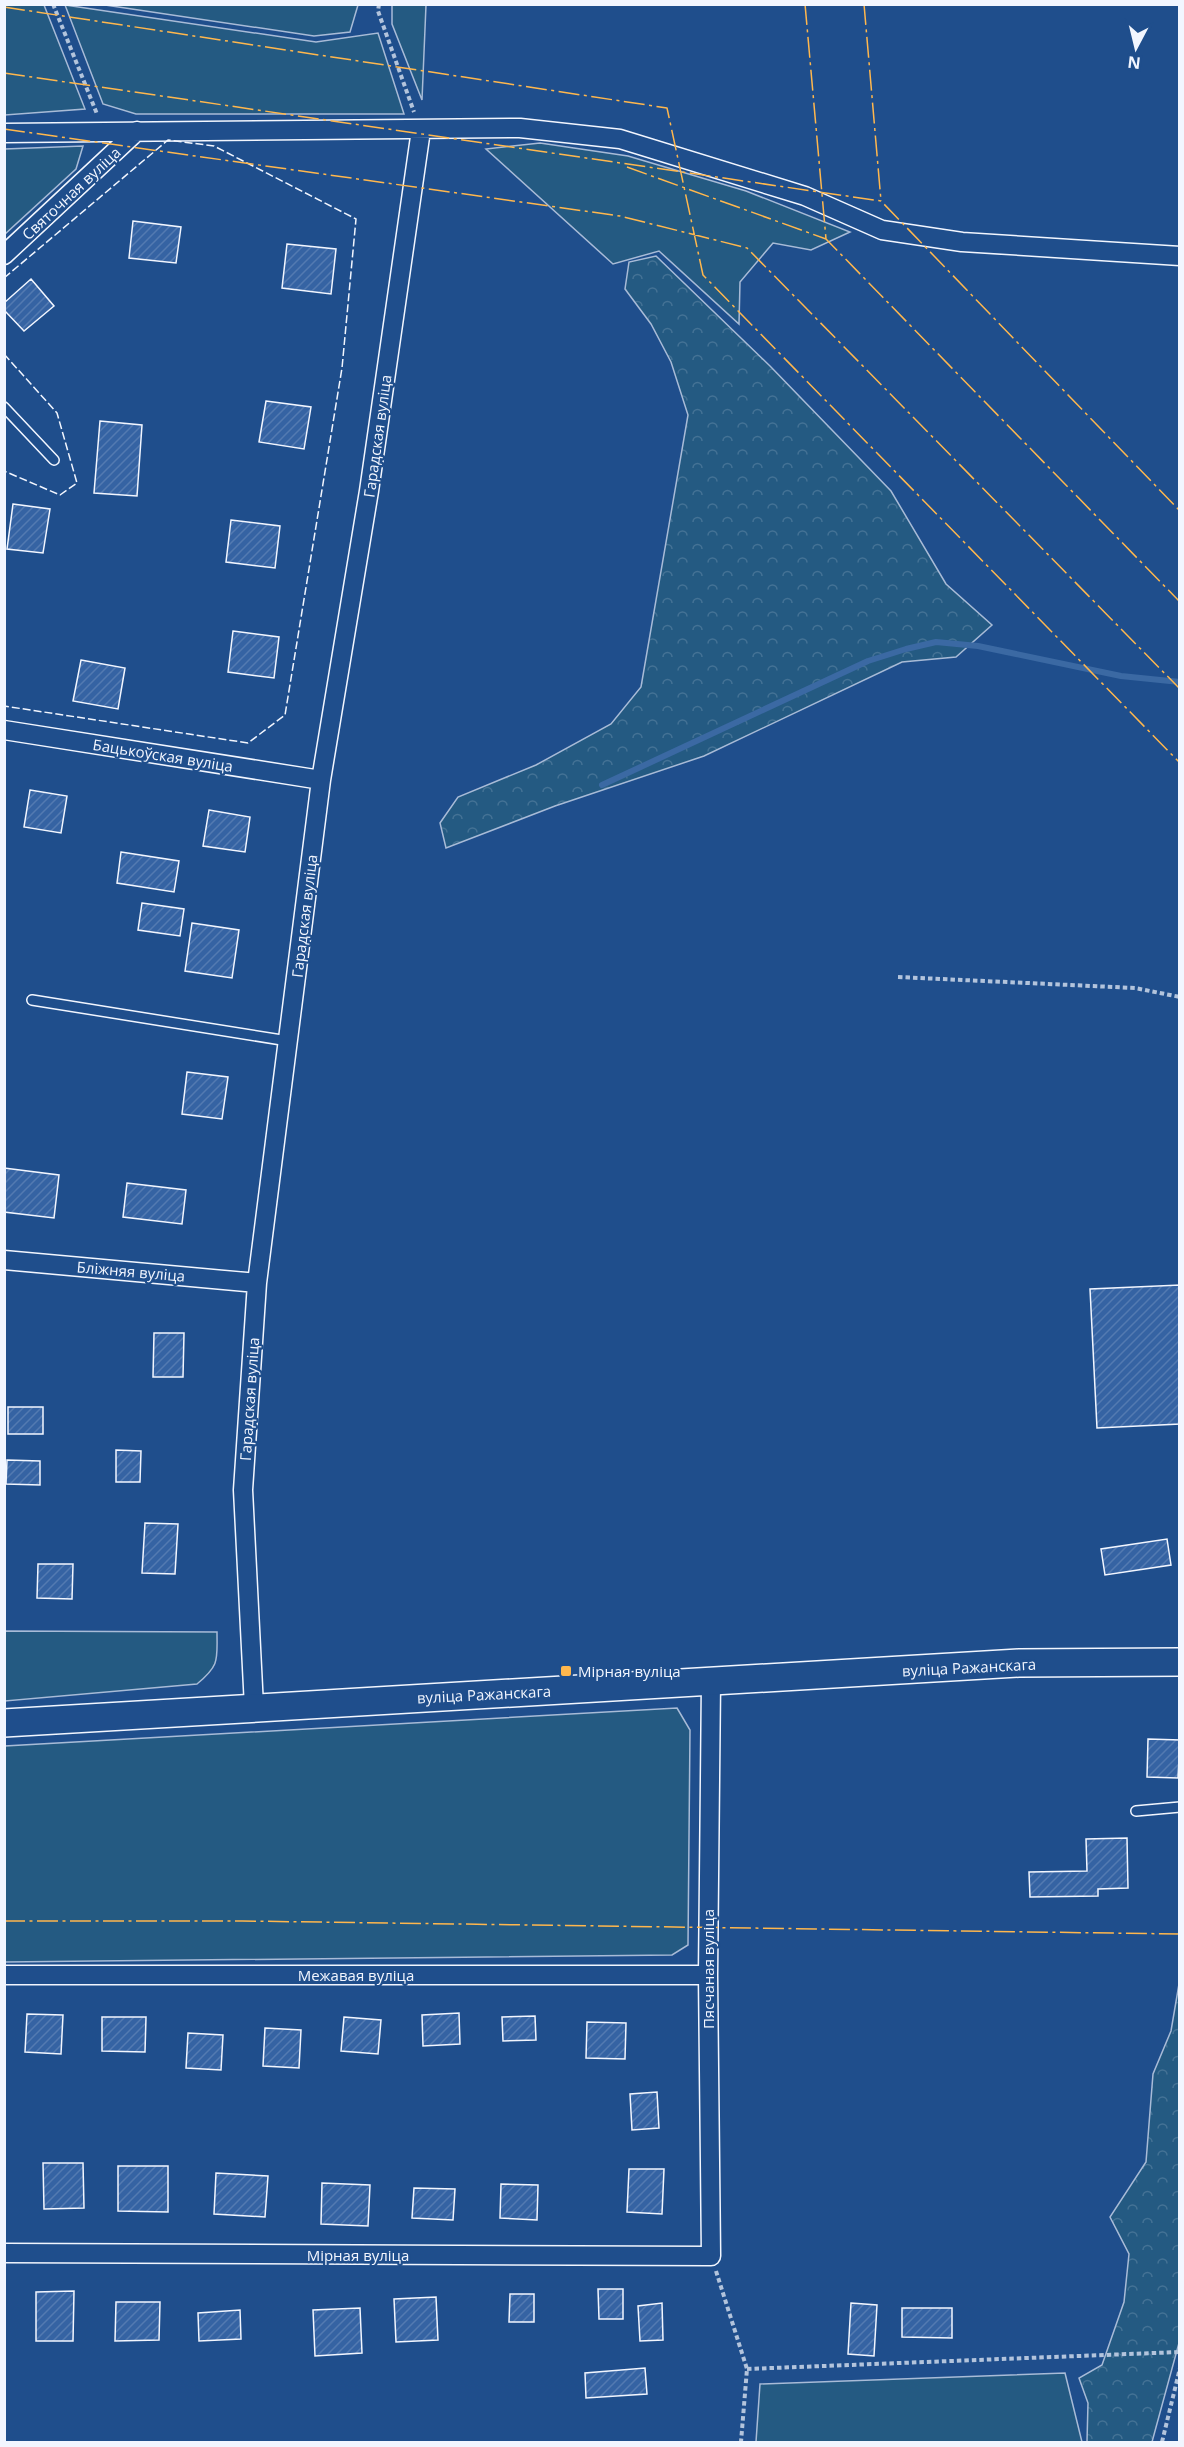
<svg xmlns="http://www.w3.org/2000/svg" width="1184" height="2447" font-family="'Open Sans',sans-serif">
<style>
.grass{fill:#245a82;stroke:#a8bbd7;stroke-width:1.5}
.forest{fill:url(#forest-crowns);stroke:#a8bbd7;stroke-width:1.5}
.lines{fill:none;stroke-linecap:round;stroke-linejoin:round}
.stream{stroke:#3b69a3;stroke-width:6}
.building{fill:url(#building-hatch);stroke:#f2f6ff;stroke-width:1.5}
.lane-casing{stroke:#f2f6ff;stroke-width:12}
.street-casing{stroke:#f2f6ff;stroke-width:21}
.secondary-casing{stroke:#f2f6ff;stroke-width:30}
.path{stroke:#b3c4dc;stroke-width:4;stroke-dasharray:4.5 3;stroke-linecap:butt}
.lane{stroke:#1f4e8c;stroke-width:9}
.street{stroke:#1f4e8c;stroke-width:18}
.secondary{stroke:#1f4e8c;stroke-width:27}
.fence{stroke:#f2f6ff;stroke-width:1.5;stroke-dasharray:8 3;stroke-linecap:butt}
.power{stroke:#ffb74d;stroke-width:1.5;stroke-dasharray:21 4.5 3 4.5;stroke-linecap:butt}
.poi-dot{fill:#ffb74d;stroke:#1f4e8c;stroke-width:2}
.labels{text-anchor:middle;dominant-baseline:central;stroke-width:4.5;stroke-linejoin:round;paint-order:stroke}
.street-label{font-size:15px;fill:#f2f6ff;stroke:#1f4e8c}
.poi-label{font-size:15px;fill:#f2f6ff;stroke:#1f4e8c;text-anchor:start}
</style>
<defs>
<pattern id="forest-crowns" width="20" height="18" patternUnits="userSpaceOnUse" patternTransform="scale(1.5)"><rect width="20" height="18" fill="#245a82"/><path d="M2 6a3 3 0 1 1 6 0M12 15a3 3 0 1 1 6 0" fill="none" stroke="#447295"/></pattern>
<pattern id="building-hatch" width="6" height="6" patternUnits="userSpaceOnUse" patternTransform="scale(1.5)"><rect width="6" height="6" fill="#3563a3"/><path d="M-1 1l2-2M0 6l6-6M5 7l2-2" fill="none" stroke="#537ab1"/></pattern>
</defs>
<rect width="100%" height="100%" fill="#1f4e8c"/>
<path class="grass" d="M5,4L44,5L85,109L5,115Z
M65,5L316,42L378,33L404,114H136L103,104Z
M105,5H358L350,32L314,36Z
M392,5H426L422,100L392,24Z
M540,143L628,156L746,191L850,232L811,250L773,243L740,282L739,324L659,251L613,264L486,149Z
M83,146L76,169L5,234V149Z
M5,1631L217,1632C217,1660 220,1665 197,1684L5,1701Z
M677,1708L690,1730L688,1945L672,1955L5,1962V1746Z
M1065,2373L1082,2442H756L760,2384Z"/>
<path class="forest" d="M656,256L770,366L891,491L946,584L992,625L956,657L902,662L704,756L555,806L446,848L440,823L458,797L536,765L611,724L641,687L688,415L671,362L651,324L625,289L629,262Z
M1179,1984V2343L1152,2442H1087L1088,2403L1079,2378L1102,2365L1124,2302L1129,2254L1110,2217L1146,2162L1153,2074L1171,2031Z"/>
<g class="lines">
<path class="stream" d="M602,785L868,661L906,649L936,642L978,646L1121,676L1180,682"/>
</g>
<path class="building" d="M133,221L181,227L176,263L129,258Z
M287,244L336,249L331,294L282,288Z
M31,279L54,306L24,331L4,310V303Z
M266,401L311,407L304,449L259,442Z
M100,421L142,425L137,496L94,493Z
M13,504L50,509L43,553L7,549Z
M231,520L280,526L275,568L226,562Z
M233,631L279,637L274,678L228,672Z
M81,660L125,668L118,709L73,701Z
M30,790L67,796L61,833L24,827Z
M209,810L250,817L245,852L203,846Z
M121,852L179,861L174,892L117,883Z
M142,903L184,909L180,936L138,930Z
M192,923L239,930L232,978L185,971Z
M187,1072L228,1077L222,1119L182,1114Z
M4,1168L59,1175L54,1218L4,1212Z
M127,1183L186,1190L182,1224L123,1217Z
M1180,1285V1424L1097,1428L1090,1289Z
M154,1333H184L183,1377H153Z
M8,1407H43V1434H8Z
M116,1450L141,1451L140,1482H116Z
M7,1460L40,1461V1485L6,1484Z
M145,1523L178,1524L175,1574L142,1573Z
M1167,1539L1171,1565L1105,1575L1101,1549Z
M38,1564H73L72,1599L37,1598Z
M1148,1739L1180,1740L1178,1778L1147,1777Z
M1127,1838L1128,1888L1098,1889V1896L1030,1897L1029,1872L1087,1871L1086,1839Z
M459,2013L460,2044L423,2046L422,2015Z
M27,2014L63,2015L61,2054L25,2052Z
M535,2016L536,2040L503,2041L502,2017Z
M102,2017H146L145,2052L102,2051Z
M344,2017L381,2020L378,2054L341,2051Z
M587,2022L626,2023L625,2059L586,2058Z
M265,2028L301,2030L299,2068L263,2066Z
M188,2033L223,2035L221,2070L186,2068Z
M657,2092L659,2128L632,2130L630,2094Z
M43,2163H83L84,2208L44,2209Z
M118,2166H168V2212L118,2211Z
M629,2169H664L662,2214L627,2212Z
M216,2173L268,2176L265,2217L214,2214Z
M322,2183L370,2185L368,2226L321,2224Z
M501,2184L538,2185L537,2220L500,2218Z
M414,2188L455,2189L453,2220L412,2218Z
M598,2289H623V2319H599Z
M74,2291L73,2341H36V2292Z
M510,2294H534V2322H509Z
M436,2297L438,2340L396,2342L394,2299Z
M116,2302H160L159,2340L115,2341Z
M662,2303L663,2340L640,2341L638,2306Z
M851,2303L877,2305L874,2356L848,2354Z
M360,2308L362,2353L315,2356L313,2310Z
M902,2308H952V2338L902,2337Z
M240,2310L241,2339L199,2341L198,2313Z
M645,2368L647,2394L586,2398L585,2373Z"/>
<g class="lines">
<defs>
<path id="lane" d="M4,407L54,460
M32,1000L288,1041
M1136,1811L1180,1807"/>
<path id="street" d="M4,133L520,128L620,139L805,196L882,230L962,242L1180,256
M4,255L137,131
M4,730L321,780
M4,1260L257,1283
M254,1707L243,1490L257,1283L321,780L369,491L421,130
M4,1975H708
M4,2253L711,2256L708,1975L711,1681"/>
<path id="secondary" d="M4,1723L1019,1663L1180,1662"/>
</defs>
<use href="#lane" class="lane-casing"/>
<use href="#street" class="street-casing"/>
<use href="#secondary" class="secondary-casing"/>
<path class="path" d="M53,4L97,114
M379,4L378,11L414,112
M898,977L1135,988L1180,997
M716,2271L747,2369L741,2442
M747,2369L1180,2352
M1162,2442L1180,2368"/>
<use href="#lane" class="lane"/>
<use href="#street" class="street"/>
<use href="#secondary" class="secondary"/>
<path class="fence" d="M4,278L168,140L214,146L356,219L342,368L285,715L248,743L4,706
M4,354L57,413L77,483L60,495L4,471"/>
<path class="power" d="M805,4L826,239L1180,602
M864,4L881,201
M4,7L667,108L703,275L1180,763
M4,73L881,201L1180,511
M4,129L620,216L747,248L1180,689
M627,167L826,239
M4,1921H242L1180,1934"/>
</g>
<rect class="poi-dot" x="560" y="1665" width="12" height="12" rx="3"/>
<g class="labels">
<g class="street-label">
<text transform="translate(71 193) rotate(-43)">Святочная вуліца</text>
<text transform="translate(377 436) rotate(-82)">Гарадская вуліца</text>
<text transform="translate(163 755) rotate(9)">Бацькоўская вуліца</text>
<text transform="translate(304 916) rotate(-83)">Гарадская вуліца</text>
<text transform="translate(131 1271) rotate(5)">Бліжняя вуліца</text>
<text transform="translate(249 1399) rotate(-86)">Гарадская вуліца</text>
<text transform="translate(969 1667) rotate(-3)">вуліца Ражанскага</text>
<text transform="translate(484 1694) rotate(-3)">вуліца Ражанскага</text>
<text transform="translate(708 1969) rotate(-90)">Пясчаная вуліца</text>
<text x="356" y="1975">Межавая вуліца</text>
<text x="358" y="2255">Мірная вуліца</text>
</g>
<g class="poi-label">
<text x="578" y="1671">Мірная вуліца</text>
</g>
</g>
<rect width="1184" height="2447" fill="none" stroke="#f2f6ff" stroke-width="12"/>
<g transform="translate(1136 48) rotate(187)" stroke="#1f4e8c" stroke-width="4.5" paint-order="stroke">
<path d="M0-4.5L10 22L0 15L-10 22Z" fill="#f2f6ff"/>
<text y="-9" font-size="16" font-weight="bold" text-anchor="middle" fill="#f2f6ff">N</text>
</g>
</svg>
